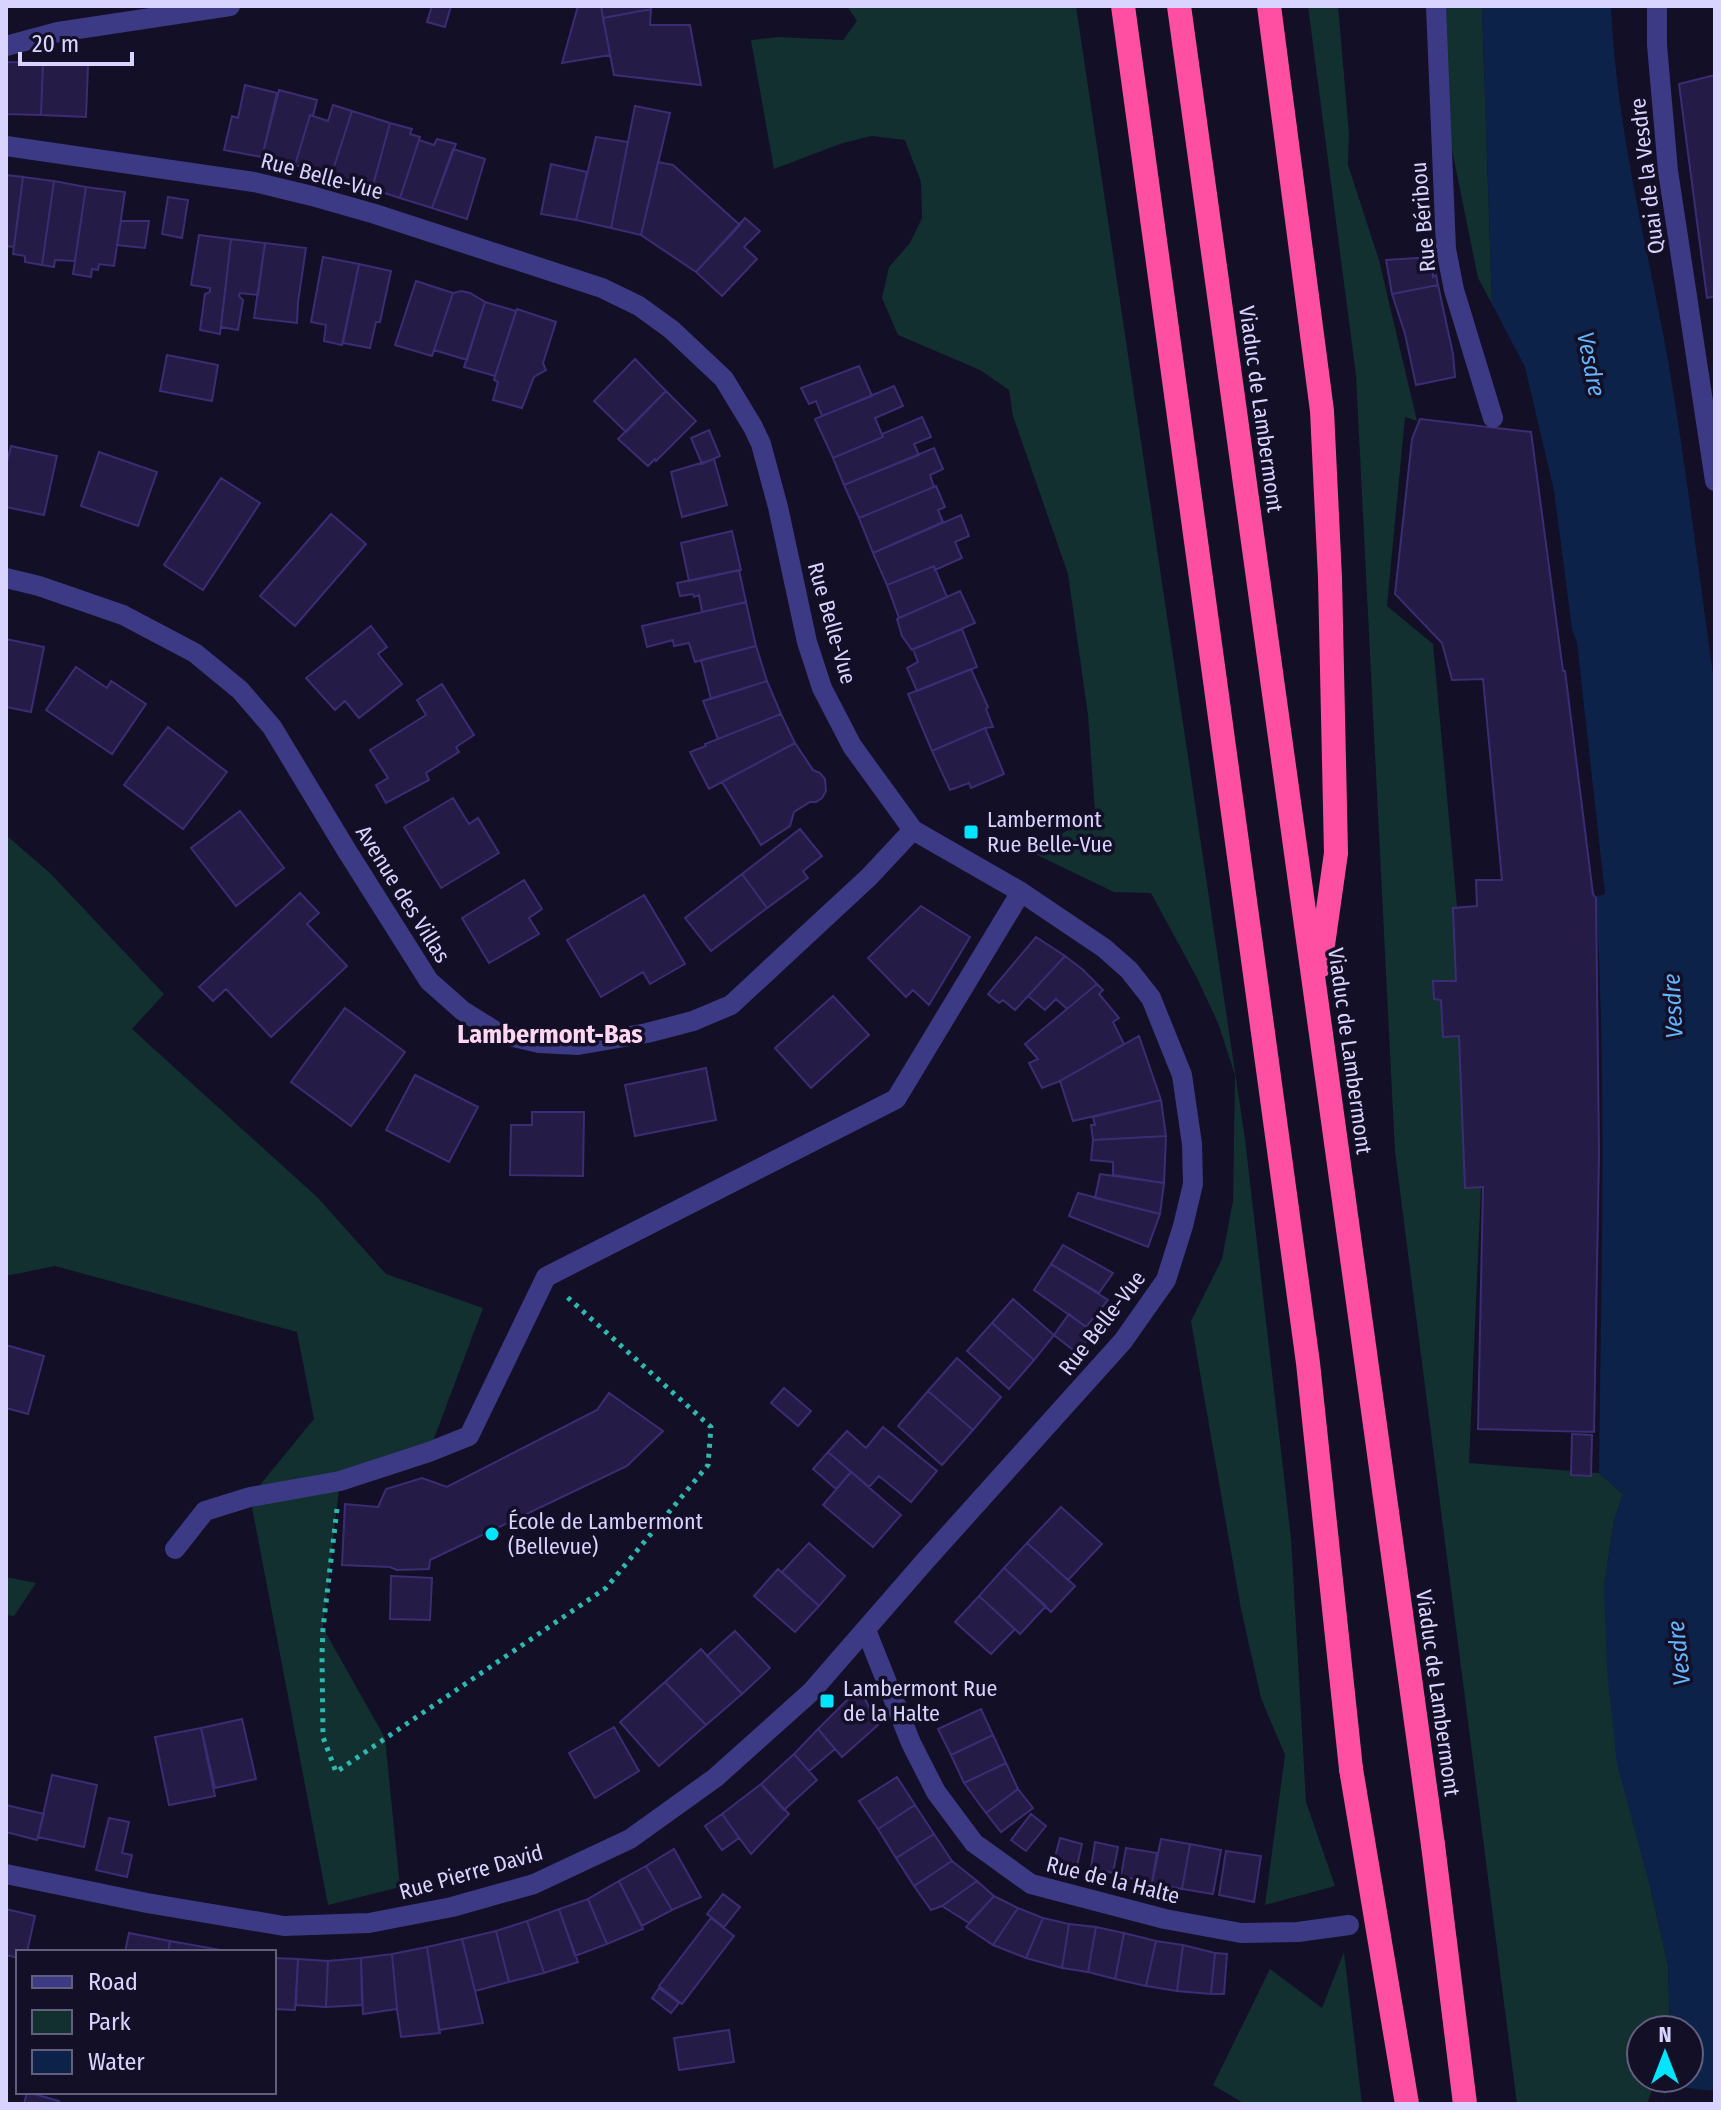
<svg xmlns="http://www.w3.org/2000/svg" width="1721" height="2110" font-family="'Fira Sans Condensed',sans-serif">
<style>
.green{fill:#12302f}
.water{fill:#0c2248}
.pier{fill:#130f26}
.building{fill:#241b47;stroke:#3b2d73;stroke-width:2}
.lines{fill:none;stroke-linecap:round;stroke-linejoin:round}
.path{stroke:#2fb8b0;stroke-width:5;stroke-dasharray:4 6;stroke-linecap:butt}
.minor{stroke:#3d3a85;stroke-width:20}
.highway{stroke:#ff4fa3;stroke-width:24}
.highway-bridge{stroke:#ff4fa3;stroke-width:24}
.poi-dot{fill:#00e5ff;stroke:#130f26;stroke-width:3}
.labels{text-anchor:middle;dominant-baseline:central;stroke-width:7;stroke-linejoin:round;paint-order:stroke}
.street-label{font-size:22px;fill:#d9d4ff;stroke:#130f26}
.poi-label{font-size:22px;fill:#d9d4ff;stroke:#130f26;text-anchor:start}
.water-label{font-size:24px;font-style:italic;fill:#62b6ff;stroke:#130f26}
.quarter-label{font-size:26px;font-weight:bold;fill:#ffd6f0;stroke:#130f26}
</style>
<rect width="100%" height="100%" fill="#130f26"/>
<path class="green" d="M847,6H1076L1245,1139L1291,1538L1306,1802L1335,1886L1265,1905L1285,1755L1261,1698L1241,1609L1191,1321L1222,1259L1233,1201L1235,1075L1218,1023L1197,978L1151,893L1114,892L1033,853L1095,812L1088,715L1068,574L1013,416L1009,390L980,370L898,335L882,298L889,267L910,243L922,218L921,182L905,140L871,136L840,144L774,169L751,40L778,37L843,40L857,21Z
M1308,6H1338L1349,133L1348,165L1379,260L1417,421L1405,417L1387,606L1433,644L1457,906L1468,1187L1481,1188L1469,1463L1599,1473L1623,1494L1614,1521L1604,1586L1651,1890L1668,1965L1670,2030H1641V2078H1668V2086L1653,2087L1647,2104H1517L1395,1152L1356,375Z
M1440,6H1482L1492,304L1478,278L1450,140Z
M6,835L50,873L164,994L132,1029L318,1198L386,1274L483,1308L429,1452L340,1481L323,1628L385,1738L400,1887L328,1905L250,1497L314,1419L297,1332L55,1266L6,1276Z
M6,1577L36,1583L14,1616L6,1615Z
M1344,1952L1362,2104H1245L1213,2085L1270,1969L1322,2008Z"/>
<path class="water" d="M1482,6H1611C1616,128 1648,247 1669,366C1686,466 1698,567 1712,667L1715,691V2104H1662L1668,2078H1689V2030H1670L1668,1965L1651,1890L1617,1764L1607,1670L1604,1586L1614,1521L1623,1494L1599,1473C1601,1281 1607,1088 1596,896L1605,894L1577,643L1572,629L1554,491L1525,367L1492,304Z"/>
<path class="pier" d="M1668,2086L1715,2091V2104H1662Z"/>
<path class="building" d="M432,6H451L445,27L427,22Z
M578,6H601L610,55L562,63Z
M601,6H650L651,9L603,18Z
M651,9L650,25H690L701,85L614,75L603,18Z
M6,62L43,63L41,115L6,114Z
M43,63L88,65L86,117L41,115Z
M1715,75V296L1707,298L1679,84Z
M245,85L277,93L262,157L224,150L232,116L238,118Z
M279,90L317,100L313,116L310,115L295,165L262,157Z
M333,105L352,111L331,176L295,165L310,115L328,121Z
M635,106L670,113L641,235L611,228Z
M352,111L390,123L372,189L331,176Z
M390,123L412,129L410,134L420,137L400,198L372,189Z
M596,137L628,142L611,228L576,220Z
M437,139L456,144L432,208L400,198L419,140L434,145Z
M453,149L485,159L467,219L432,208Z
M658,162L673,165L740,225L696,272L641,235Z
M551,164L587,172L576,220L541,214Z
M6,175L23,177L14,247L6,246Z
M23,177L54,181L42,265L25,262V256L13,254Z
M54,181L86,187L75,261L55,260L54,267L42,265Z
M86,187L125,192L114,266L99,264L98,270L92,269L91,277L73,274Z
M168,197L188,200L182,238L162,234Z
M745,218L760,231L744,247L757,259L722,296L696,272Z
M121,221H149L145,248L117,245Z
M199,235L231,239L220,334L200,330L205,294L210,292V288L191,285Z
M231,239L265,243L258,295L240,293L239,296L243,300L238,330L221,327Z
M265,243L306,248L298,302L297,323L254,318Z
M323,257L359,264L342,345L324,341L326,325L311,322Z
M1432,257L1433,277L1436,275L1438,285L1392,294L1386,260Z
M359,264L391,271L380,322H376L370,348L343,343Z
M416,281L453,293L432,356L395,345Z
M1438,285L1453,354L1455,377L1416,385L1405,334L1392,294Z
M461,291L470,293L485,302L467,360L434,350L453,293Z
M485,302L516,311L495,376L464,367Z
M517,309L556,322L543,363L546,370L534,377L522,408L493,400L498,382L494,380L495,376Z
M167,355L218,365L212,401L160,391Z
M635,359L666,391L626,432L594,401Z
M859,366L872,396L822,416L816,401L809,404L801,388Z
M894,386L903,406L875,418L883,437L833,458L815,419Z
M666,391L696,421L656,461L655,459L648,466L618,439Z
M922,417L931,437L914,444L919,455L844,485L833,458L883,437L882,434Z
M1420,419L1531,432L1563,671H1565L1593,894L1596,898L1599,1153L1594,1432L1478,1429L1483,1187L1465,1188L1459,1036L1443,1037L1441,1000L1434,999L1433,981H1456L1453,908L1477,906L1476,880H1502L1483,679L1452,680L1442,643L1395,594L1412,439Z
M709,430L720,456L702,464L691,438Z
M11,446L57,456L44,515L6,507V466Z
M934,448L943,469L930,475L934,487L859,518L844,485Z
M99,452L157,472L138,526L81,506Z
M714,459L727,505L682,517L671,472Z
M221,478L260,503L203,590L164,565Z
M936,486L945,507L938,510L943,522L873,553L859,518Z
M331,514L366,544L295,626L260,596Z
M961,515L969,536L955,542L962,558L935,570L934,566L887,585L873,553Z
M732,531L741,570L689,581L681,543Z
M934,566L947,597L899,618L887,585Z
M739,570L746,602L702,612L699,595L694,597L693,594L680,596L677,583Z
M960,591L975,623L912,650L902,636L897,619Z
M746,602L756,646L695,662L689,643L674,646L673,640L647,647L642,626Z
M371,626L387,647L378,654L402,684L359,718L345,701L335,710L306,678Z
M962,629L977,667L917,691L907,668L918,662L913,649Z
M6,639L44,647L31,712L6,707Z
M756,646L767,681L711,699L701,660Z
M76,667L107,688L111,681L146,704L112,754L46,710Z
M971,669L988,707L986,709L993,727L985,728L932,751L908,694Z
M767,681L781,714L718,739L703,701Z
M442,684L474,735L456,747L459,752L426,773L429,780L386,803L376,785L388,778L370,750L426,715L417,700Z
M781,714L795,743L709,789L690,752L706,746L705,744Z
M168,727L227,772L183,829L124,785Z
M985,728L1004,774L971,788L969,783L950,790L932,751Z
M795,743L813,770L820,773L825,779L826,791L822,798L816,802H810L794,812L790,826L761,845L722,782Z
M453,798L469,824L478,818L499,853L441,888L404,827Z
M240,811L284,868L236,906L191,848Z
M800,829L822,856L803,871L808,878L767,908L742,874Z
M742,874L767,908L711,951L685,918Z
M524,880L542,909L529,918L539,934L489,963L462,918Z
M300,893L319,913L307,924L347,966L271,1037L226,989L213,1001L199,987Z
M644,895L685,964L650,984L643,972L601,997L567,940Z
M921,906L970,937L929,1005L913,990L906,997L868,958Z
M1036,937L1065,956L1015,1010L1003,1000L999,1003L988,994Z
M1065,956L1082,969L1097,984L1067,1009L1056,999L1045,1010L1028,996Z
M1097,984L1103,990L1099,994L1119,1018L1113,1022L1124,1044L1060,1081L1042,1088L1029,1063L1038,1059L1025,1044Z
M833,996L869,1035L811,1088L775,1048Z
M345,1008L405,1052L351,1126L291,1082Z
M1139,1036L1161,1100L1073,1121L1060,1081Z
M706,1068L716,1120L635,1136L625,1085Z
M415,1075L478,1107L449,1162L386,1130Z
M1161,1100L1166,1136L1093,1140L1091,1125H1095L1093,1117Z
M532,1112H584L583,1176L510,1175L511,1125H532Z
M1166,1136L1164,1183L1113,1175V1162L1091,1160L1093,1140Z
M1100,1174L1164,1183L1160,1214L1095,1198Z
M1078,1193L1160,1214L1148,1247L1069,1216Z
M1063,1245L1113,1273L1099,1293L1051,1264Z
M1051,1264L1108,1300L1086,1327L1034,1290Z
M1013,1299L1054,1335L1034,1360L992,1323Z
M1069,1314L1093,1332L1077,1353L1054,1335Z
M992,1323L1034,1360L1009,1389L967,1351Z
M6,1345L44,1356L28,1414L6,1408Z
M957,1358L1001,1397L973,1430L928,1391Z
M784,1388L811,1411L798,1426L771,1403Z
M928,1391L973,1430L942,1465L898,1426Z
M609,1393L663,1431L627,1466L430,1560L429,1569L397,1570L390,1567L342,1565L345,1504L378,1507L386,1489L422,1478L447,1487L597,1410Z
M883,1427L937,1471L911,1502L879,1476L869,1487L828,1452L847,1431L866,1448Z
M1572,1434L1592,1435L1591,1476L1571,1475Z
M828,1452L851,1472L836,1489L813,1469Z
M851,1472L901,1515L873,1547L823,1505Z
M1061,1507L1102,1544L1068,1580L1027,1543Z
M809,1543L845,1576L819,1606L782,1572Z
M1027,1543L1075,1586L1051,1612L1004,1568Z
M1004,1568L1046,1606L1020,1634L979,1596Z
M778,1569L819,1606L795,1632L754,1596Z
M391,1576L432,1578L430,1620L390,1619Z
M979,1596L1015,1629L991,1654L955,1622Z
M735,1631L770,1668L742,1694L707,1656Z
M701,1649L742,1694L706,1725L665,1682Z
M665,1682L706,1725L659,1766L620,1722Z
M863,1695L878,1725L842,1757L818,1729L851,1696Z
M981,1709L993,1735L951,1755L938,1729Z
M242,1719L256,1779L215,1788L201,1728Z
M614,1727L639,1771L595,1798L569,1753Z
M201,1728L215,1796L169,1805L155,1737Z
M818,1729L835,1749L809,1771L794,1754Z
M993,1735L1006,1763L964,1783L951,1755Z
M794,1754L817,1780L784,1810L761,1784Z
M1006,1763L1018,1789L986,1813L964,1783Z
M52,1775L97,1785L84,1847L38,1837Z
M897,1777L915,1805L878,1829L859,1801Z
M761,1784L789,1814L751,1854L722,1814Z
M1018,1789L1033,1808L1001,1832L986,1813Z
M6,1805L44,1814L37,1840L6,1832Z
M915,1805L934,1834L896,1858L878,1829Z
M722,1814L739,1838L722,1850L705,1826Z
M1031,1814L1046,1826L1026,1851L1011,1840Z
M109,1818L129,1822L122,1853L132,1855L127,1877L96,1870Z
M934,1834L952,1861L914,1886L896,1858Z
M1060,1838L1082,1844L1077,1866L1054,1861Z
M1161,1839L1190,1844L1182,1889L1152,1883Z
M1095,1842L1118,1847L1113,1873L1091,1868Z
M1190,1844L1221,1850L1213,1894L1182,1889Z
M1126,1848L1157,1853L1152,1883L1121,1876Z
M674,1849L701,1897L672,1910L646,1866Z
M1226,1851L1261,1856L1254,1902L1219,1895Z
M952,1861L977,1881L942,1906L931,1910L914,1886Z
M646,1866L672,1910L642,1926L619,1881Z
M619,1881L643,1929L607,1944L588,1899Z
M977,1881L994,1896L969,1923L942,1906Z
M723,1894L740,1907L724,1927L707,1914Z
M994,1896L1018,1908L993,1945L966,1927Z
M588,1899L607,1944L575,1956L559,1909Z
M1018,1908L1043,1918L1026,1958L993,1945Z
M6,1909L35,1916L27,1952H18V1958L6,1955Z
M559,1909L578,1962L544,1973L527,1921Z
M711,1918L734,1936L682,2004L659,1986Z
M1043,1918L1069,1924L1062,1968L1026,1958Z
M527,1921L544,1973L509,1982L496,1931Z
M1069,1924L1096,1927L1088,1972L1062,1968Z
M1096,1927L1124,1933L1115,1979L1088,1972Z
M496,1931L509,1982L475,1991L462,1939Z
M129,1933L170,1941L168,1952H125Z
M1124,1933L1156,1941L1146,1986L1115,1979Z
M462,1939L483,2023L439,2030L427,1947Z
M170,1941L221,1950V1952H168Z
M1156,1941L1183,1945L1177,1991L1146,1986Z
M1183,1945L1215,1953L1211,1994L1177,1991Z
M427,1947L440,2033L401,2037L397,2009L392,1954Z
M1215,1953L1227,1954L1224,1994H1211Z
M392,1954L397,2009L363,2014L361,1958Z
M274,1958L298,1959L295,2010L274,2009Z
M361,1958L362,2005L326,2007L328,1961Z
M298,1959L328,1961L326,2007L296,2005Z
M659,1988L679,2003L671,2013L652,1998Z
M729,2030L734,2062L679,2070L674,2038Z
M27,2092L59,2101L58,2104H24Z"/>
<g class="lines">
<path class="path" d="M337,1509L323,1628L322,1656L323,1737L336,1772L606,1588L708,1465L711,1427L566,1296"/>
<path class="minor" d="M1436,6L1446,249L1454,290L1493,418
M1657,6V45L1668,171L1715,481
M6,46L58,32L230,6
M6,146L254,182L312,196L375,214L602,288L639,306L672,330L724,379L753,427L761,444L778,507L807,642L822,688L852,746L913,830L1021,892L1104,948L1129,970L1151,998L1182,1075L1192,1144L1193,1184L1183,1226L1166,1280L1123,1341L926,1560L811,1692L715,1778L630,1839L534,1884L452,1907L369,1923L284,1926L147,1903L6,1874
M6,578L39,586L123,615L195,653L240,690L272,727L347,851L429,981L463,1011L500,1034L539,1043L578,1045L647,1033L693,1021L731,1005L869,877L913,830
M175,1549L205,1511L250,1497L340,1481L429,1452L469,1436L546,1277L896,1099L1021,892
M866,1630L911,1743L936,1792L974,1843L1031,1884L1165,1919L1241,1933L1298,1932L1349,1925"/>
<path class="highway" d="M1123,6L1308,1363L1351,1769
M1179,6L1433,1845
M1269,6L1322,411L1330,578L1336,853L1320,966"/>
<path class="highway-bridge" d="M1351,1769L1407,2104
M1433,1845L1465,2104"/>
</g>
<g class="poi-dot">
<rect x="963" y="824" width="16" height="16" rx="4"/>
<circle cx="492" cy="1534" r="8"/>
<rect x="819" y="1693" width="16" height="16" rx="4"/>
</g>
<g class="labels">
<g class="street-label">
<text transform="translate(322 176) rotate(15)">Rue Belle-Vue</text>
<text transform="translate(1647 176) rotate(-97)">Quai de la Vesdre</text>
<text transform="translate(1423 217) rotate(-95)">Rue Béribou</text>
<text transform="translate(1261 409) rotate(82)">Viaduc de Lambermont</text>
<text transform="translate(832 623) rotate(74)">Rue Belle-Vue</text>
<text transform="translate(403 894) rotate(58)">Avenue des Villas</text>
<text transform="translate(1350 1051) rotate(82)">Viaduc de Lambermont</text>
<text transform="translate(1102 1323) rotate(-52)">Rue Belle-Vue</text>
<text transform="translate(1438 1693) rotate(82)">Viaduc de Lambermont</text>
<text transform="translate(471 1872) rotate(-16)">Rue Pierre David</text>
<text transform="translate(1113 1880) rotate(14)">Rue de la Halte</text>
</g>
<g class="poi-label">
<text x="987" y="819">Lambermont<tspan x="987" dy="25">Rue Belle-Vue</tspan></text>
<text x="508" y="1521">École de Lambermont<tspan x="508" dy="25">(Bellevue)</tspan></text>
<text x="843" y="1688">Lambermont Rue<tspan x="843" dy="25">de la Halte</tspan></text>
</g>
<g class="water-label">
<text transform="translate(1591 364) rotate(79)">Vesdre</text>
<text transform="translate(1673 1006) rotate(-93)">Vesdre</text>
<text transform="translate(1679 1653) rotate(-96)">Vesdre</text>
</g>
<g class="quarter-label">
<text x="550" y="1034">Lambermont-Bas</text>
</g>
</g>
<rect width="1721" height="2110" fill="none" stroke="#d9d4ff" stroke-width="16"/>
<rect x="16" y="1950" width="260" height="144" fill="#130f26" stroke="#625e7d" stroke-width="2"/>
<rect x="32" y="1976" width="40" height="12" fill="#3d3a85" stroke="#625e7d" stroke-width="2"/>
<text x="88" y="1990" font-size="24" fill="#d9d4ff">Road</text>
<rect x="32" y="2010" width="40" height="24" fill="#12302f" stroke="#625e7d" stroke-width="2"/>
<text x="88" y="2030" font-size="24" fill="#d9d4ff">Park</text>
<rect x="32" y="2050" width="40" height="24" fill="#0c2248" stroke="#625e7d" stroke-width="2"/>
<text x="88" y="2070" font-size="24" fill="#d9d4ff">Water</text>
<g transform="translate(1665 2054)"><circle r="38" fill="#130f26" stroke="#625e7d" stroke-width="2"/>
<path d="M0-6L14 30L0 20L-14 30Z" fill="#00e5ff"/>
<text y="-12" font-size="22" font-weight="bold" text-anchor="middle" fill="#d9d4ff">N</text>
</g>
<path d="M20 52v12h112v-12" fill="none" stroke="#d9d4ff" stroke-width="4"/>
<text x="32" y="52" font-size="24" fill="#d9d4ff" stroke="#130f26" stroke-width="6" paint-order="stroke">20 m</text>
</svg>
